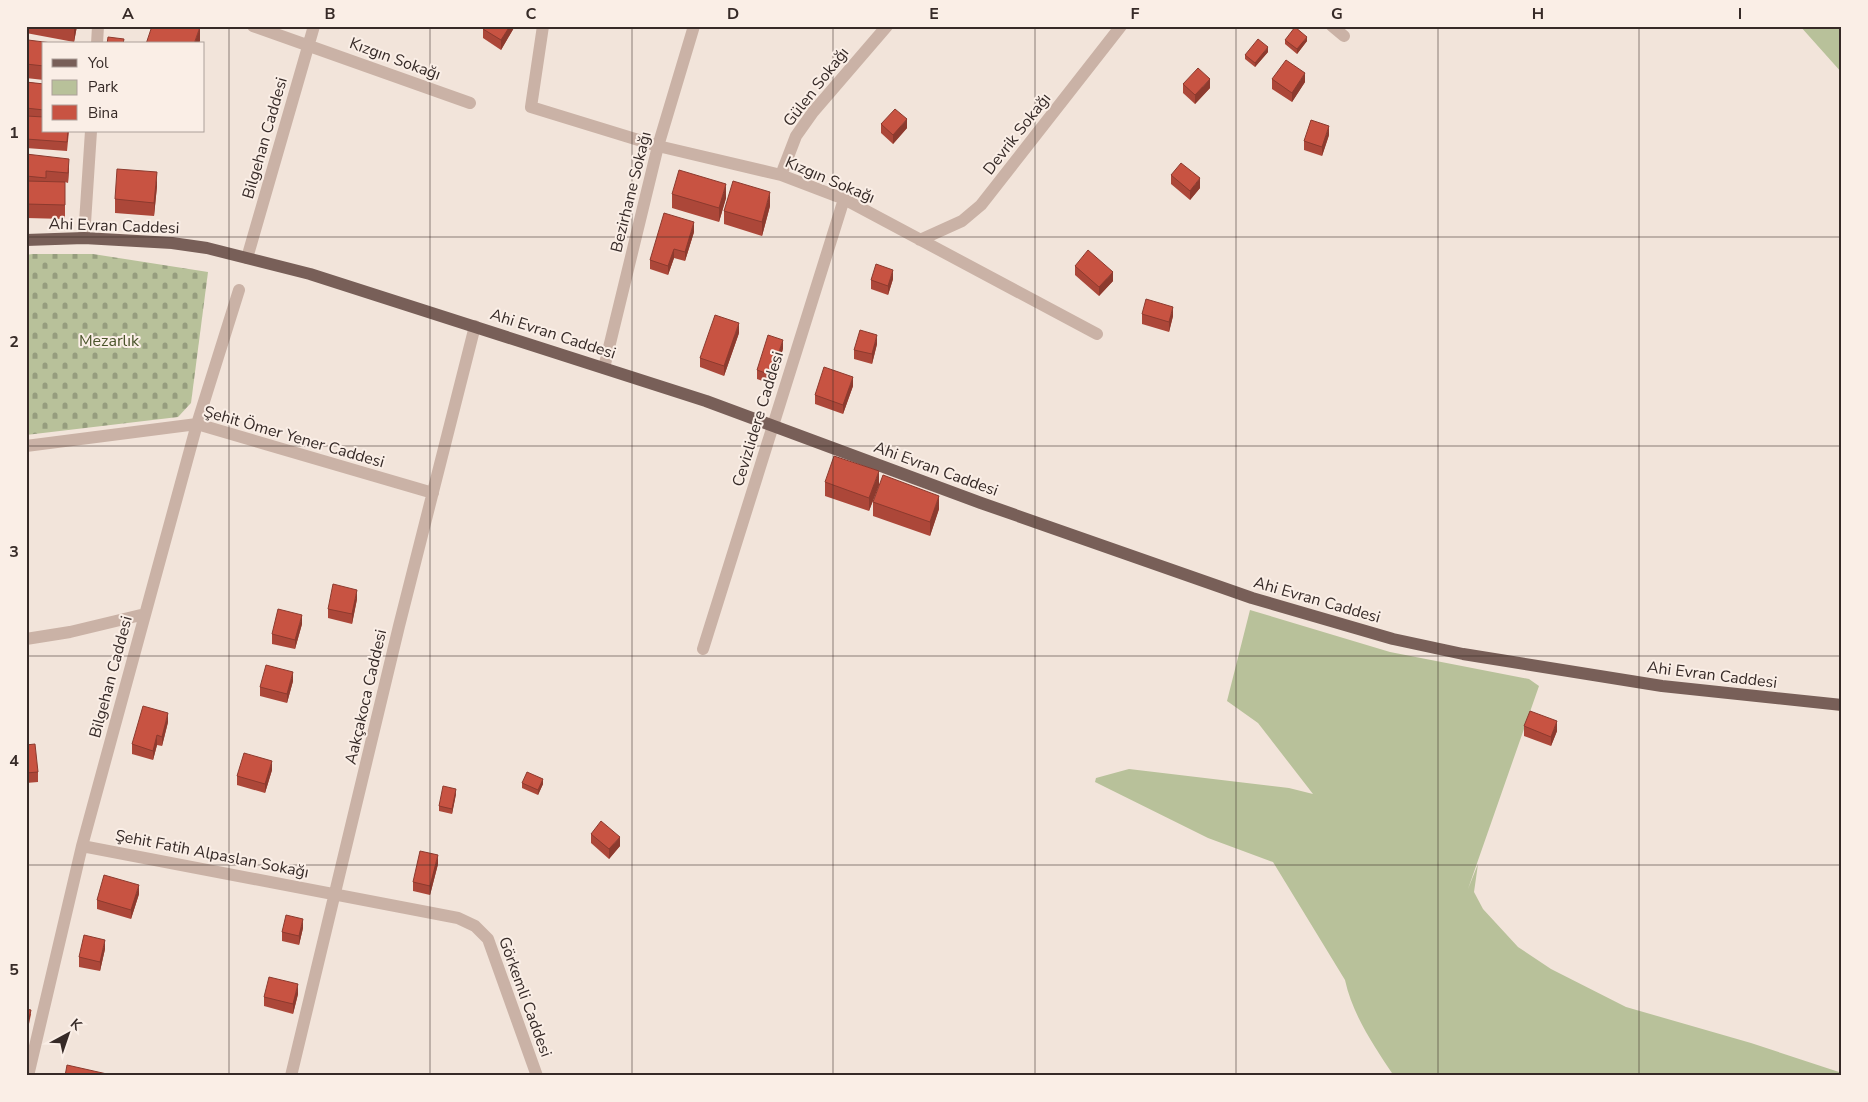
<svg xmlns="http://www.w3.org/2000/svg" width="1868" height="1102" font-family="'Nunito Sans',sans-serif">
<style>
.green{fill:#b8c19a}
.cemetery{fill:url(#cemetery-stones)}
.lines{fill:none;stroke-linecap:round;stroke-linejoin:round}
.minor{stroke:#cab2a6;stroke-width:12}
.major{stroke:#785f58;stroke-width:12}
.wall{fill:#ac4739}
.shaded-wall{fill:#8c3a2e}
.building{fill:#c85342;stroke:#8c3a2e}
.grid{fill:none;stroke:#362a27;stroke-width:1;stroke-opacity:0.55}
.labels{text-anchor:middle;dominant-baseline:central;stroke-width:4;stroke-linejoin:round;paint-order:stroke}
.street-label{font-size:16px;fill:#362a27;stroke:#faeee6}
.park-label{font-size:16px;fill:#4a542a;stroke:#faeee6}
.neatline{fill:none;stroke:#362a27;stroke-width:2}
.grid-label{font-size:16px;text-anchor:middle;font-weight:bold;fill:#362a27}
</style>
<defs>
<pattern id="cemetery-stones" width="16" height="16" patternUnits="userSpaceOnUse" patternTransform="scale(1.25)"><rect width="16" height="16" fill="#b8c19a"/><path d="M2 7V4a2 2 0 0 1 4 0v3zM10 15v-3a2 2 0 0 1 4 0v3z" fill="#969d7e"/></pattern>
</defs>
<rect width="100%" height="100%" fill="#f2e4da"/>
<path class="green" d="M1800,26H1842V73Z
M1250,610L1390,652L1529,679L1539,686L1468,889L1478,864L1474,892L1483,909L1518,947L1551,969L1626,1007L1751,1043L1842,1073V1076H1394C1374,1046 1353,1016 1345,980L1273,862L1208,838L1095,782L1096,778L1129,769L1289,788L1313,794L1258,723L1227,701Z"/>
<path class="cemetery" d="M32,254H93L208,272L191,403L178,417L26,435V255Z"/>
<g class="lines">
<path class="minor" d="M253,26L470,103
M543,26L531,107L658,146L781,175L844,199L1097,334
M1332,26L1344,36
M97,44L98,26
M781,175L796,136L813,112L887,26
M84,238L91,131
M920,240L962,221L981,205L1121,26
M247,258L314,26
M604,368L658,146L694,26
M26,446L197,424L433,493
M26,639L70,632L145,614
M703,649L844,199
M82,846L458,918L475,926L488,939L537,1076
M28,1076L82,846L197,424L239,290
M291,1076L399,626L475,326"/>
<path class="major" d="M26,240L84,238L172,243L207,248L310,274L706,401L981,503L1252,598L1393,639L1463,654L1662,686L1842,705"/>
</g>
<path class="wall" d="M26,26H77L74,42L26,33Z
M484,26H515L501,50L483,38V29Z
M1285,40L1307,41L1297,54L1285,44Z
M44,44V80L26,78V59Z
M1268,52L1255,67L1245,59V55Z
M1272,79L1305,82L1292,102L1272,89Z
M26,82L44,84V131H69L67,151L26,148Z
M1183,84L1210,88L1195,104L1183,93Z
M881,124L907,128L893,144L881,133Z
M1329,135L1322,156L1304,150V141Z
M26,154L69,168L68,183L65,182V219L26,218Z
M1171,175L1200,188L1190,200L1171,184Z
M157,186L154,216L115,213V199Z
M672,194L726,198L719,222L672,208Z
M770,206L762,236L724,224V211Z
M694,232L685,261L674,258L668,275L650,269V260Z
M1075,266L1113,281L1099,296L1075,275Z
M893,279L888,295L871,289V280Z
M1142,314L1173,316L1169,332L1142,324Z
M739,333L724,376L700,367V358Z
M877,344L872,364L854,359V350Z
M783,349L771,384L757,379V370Z
M853,386L843,414L815,404V395Z
M825,482L879,485L869,511L825,496Z
M873,502L939,509L930,536L873,516Z
M357,599L352,624L328,618V609Z
M302,624L295,649L272,644V634Z
M293,681L287,703L260,696V687Z
M168,722L162,746L157,745L153,760L132,754V744Z
M1524,726L1557,731L1551,746L1524,736Z
M26,745L38,772V782L26,783Z
M272,770L265,793L237,785V776Z
M522,783L543,784L538,795L522,788Z
M456,794L452,814L439,811V806Z
M591,834L620,846L609,859L591,843Z
M438,864L430,895L413,891V882Z
M139,894L131,919L97,909V900Z
M303,928L299,945L282,941V932Z
M105,949L100,971L79,967V957Z
M298,994L293,1014L264,1006V997Z
M26,1009L31,1014L29,1024L26,1023Z"/>
<path class="shaded-wall" d="M74,26H77L74,42Z
M510,26H515L501,50V40Z
M200,27V41L199,44H194Z
M1307,37V41L1297,54V49Z
M1268,47V52L1255,67V63Z
M1305,73V82L1292,102V93Z
M1210,79V88L1195,104V95Z
M907,119V128L893,144V135Z
M1329,126V135L1322,156V147Z
M69,159V168L68,183V173Z
M157,172V186L154,216V203Z
M1200,178V188L1190,200V191Z
M726,184V198L719,222V208Z
M770,192V206L762,236V222Z
M694,222V232L685,261V252Z
M674,249V258L668,275V266Z
M893,270V279L888,295V286Z
M1113,272V281L1099,296V287Z
M1173,307V316L1169,332V322Z
M739,323V333L724,376V366Z
M877,335V344L872,364V354Z
M783,340V349L771,384V375Z
M853,377V386L843,414V405Z
M879,471V485L869,511V498Z
M939,496V509L930,536V522Z
M357,590V599L352,624V614Z
M302,615V624L295,649V640Z
M293,672V681L287,703V694Z
M168,713V722L162,746V737Z
M1557,721V731L1551,746V737Z
M157,735V745L153,760V751Z
M272,761V770L265,793V784Z
M543,779V784L538,795V790Z
M456,789V794L452,814V809Z
M620,837V846L609,859V849Z
M438,855V864L430,895V886Z
M139,885V894L131,919V910Z
M303,919V928L299,945V936Z
M105,940V949L100,971V962Z
M298,984V994L293,1014V1004Z"/>
<path class="building" d="M62,26H74V28Z
M152,26H197L200,27L194,44H146Z
M484,26H510L501,40L483,29Z
M1295,27L1307,37L1297,49L1285,40Z
M108,37L124,39L123,44H107Z
M1258,39L1268,47L1255,63L1245,55Z
M28,40L60,44H44V66L26,64Z
M1286,60L1305,73L1292,93L1272,79Z
M1198,68L1210,79L1195,95L1183,84Z
M26,82L44,84V110L26,108Z
M895,109L907,119L893,135L881,124Z
M26,116L44,117V131H68L67,142L26,139Z
M1311,120L1329,126L1322,147L1304,141Z
M26,154L69,159L68,173L46,171V178L26,176Z
M1181,163L1200,178L1190,191L1171,175Z
M117,169L157,172L154,203L115,199Z
M679,170L726,184L719,208L672,194Z
M26,181L65,182V205L26,204Z
M733,181L770,192L762,222L724,211Z
M664,213L694,222L685,252L674,249L668,266L650,260Z
M1088,250L1113,272L1099,287L1075,266Z
M876,264L893,270L888,286L871,280Z
M1146,299L1173,307L1169,322L1142,314Z
M715,315L739,323L724,366L700,358Z
M860,330L877,335L872,354L854,350Z
M768,335L783,340L771,375L757,370Z
M824,367L853,377L843,405L815,395Z
M834,456L879,471L869,498L825,482Z
M883,475L939,496L930,522L873,502Z
M333,584L357,590L352,614L328,609Z
M278,609L302,615L295,640L272,634Z
M266,665L293,672L287,694L260,687Z
M143,706L168,713L162,737L157,735L153,751L132,744Z
M1530,711L1557,721L1551,737L1524,726Z
M35,744L38,772L26,773V745Z
M244,753L272,761L265,784L237,776Z
M527,772L543,779L538,790L522,783Z
M443,786L456,789L452,809L439,806Z
M601,821L620,837L609,849L591,834Z
M420,851L438,855L430,886L413,882Z
M104,875L139,885L131,910L97,900Z
M286,915L303,919L299,936L282,932Z
M84,935L105,940L100,962L79,957Z
M269,977L298,984L293,1004L264,997Z
M26,1009L31,1010L29,1019H26Z
M67,1065L107,1074L106,1076H65Z"/>
<path class="grid" d="M229,26V1076M430,26V1076M632,26V1076M833,26V1076M1035,26V1076M1236,26V1076M1438,26V1076M1639,26V1076M26,237H1842M26,446H1842M26,656H1842M26,865H1842"/>
<g class="labels">
<g class="street-label">
<text transform="translate(395 59) rotate(20)">Kızgın Sokağı</text>
<text transform="translate(816 87) rotate(-52)">Gülen Sokağı</text>
<text transform="translate(1017 134) rotate(-52)">Devrik Sokağı</text>
<text transform="translate(265 138) rotate(-74)">Bilgehan Caddesi</text>
<text transform="translate(830 180) rotate(23)">Kızgın Sokağı</text>
<text transform="translate(631 192) rotate(-76)">Bezirhane Sokağı</text>
<text transform="translate(114 226) rotate(2)">Ahi Evran Caddesi</text>
<text transform="translate(553 334) rotate(18)">Ahi Evran Caddesi</text>
<text transform="translate(758 419) rotate(-73)">Cevizlidere Caddesi</text>
<text transform="translate(294 437) rotate(16)">Şehit Ömer Yener Caddesi</text>
<text transform="translate(936 469) rotate(20)">Ahi Evran Caddesi</text>
<text transform="translate(1317 600) rotate(16)">Ahi Evran Caddesi</text>
<text transform="translate(1712 675) rotate(7)">Ahi Evran Caddesi</text>
<text transform="translate(111 677) rotate(-75)">Bilgehan Caddesi</text>
<text transform="translate(366 697) rotate(-77)">Aakçakoca Caddesi</text>
<text transform="translate(212 854) rotate(11)">Şehit Fatih Alpaslan Sokağı</text>
<text transform="translate(525 997) rotate(70)">Görkemli Caddesi</text>
</g>
<g class="park-label">
<text x="109" y="341">Mezarlık</text>
</g>
</g>
<rect width="1868" height="1102" fill="none" stroke="#faeee6" stroke-width="55"/>
<rect x="42" y="42" width="162" height="90" fill="#faeee6" stroke="#aca09a"/>
<rect x="52" y="59" width="25" height="8" fill="#785f58" stroke="#aca09a"/>
<text x="88" y="68" font-size="15" fill="#362a27">Yol</text>
<rect x="52" y="80" width="25" height="15" fill="#b8c19a" stroke="#aca09a"/>
<text x="88" y="92" font-size="15" fill="#362a27">Park</text>
<rect x="52" y="105" width="25" height="15" fill="#c85342" stroke="#aca09a"/>
<text x="88" y="118" font-size="15" fill="#362a27">Bina</text>
<g transform="translate(68 1034) rotate(40)" stroke="#faeee6" stroke-width="4" paint-order="stroke">
<path d="M0-4L9 19L0 12L-9 19Z" fill="#362a27"/>
<text y="-8" font-size="14" font-weight="bold" text-anchor="middle" fill="#362a27">K</text>
</g>
<rect x="28" y="28" width="1812" height="1046" class="neatline"/>
<g class="grid-label">
<text x="128" y="19">A</text>
<text x="330" y="19">B</text>
<text x="531" y="19">C</text>
<text x="733" y="19">D</text>
<text x="934" y="19">E</text>
<text x="1135" y="19">F</text>
<text x="1337" y="19">G</text>
<text x="1538" y="19">H</text>
<text x="1740" y="19">I</text>
<text x="14" y="138">1</text>
<text x="14" y="347">2</text>
<text x="14" y="557">3</text>
<text x="14" y="766">4</text>
<text x="14" y="975">5</text>
</g>
</svg>
